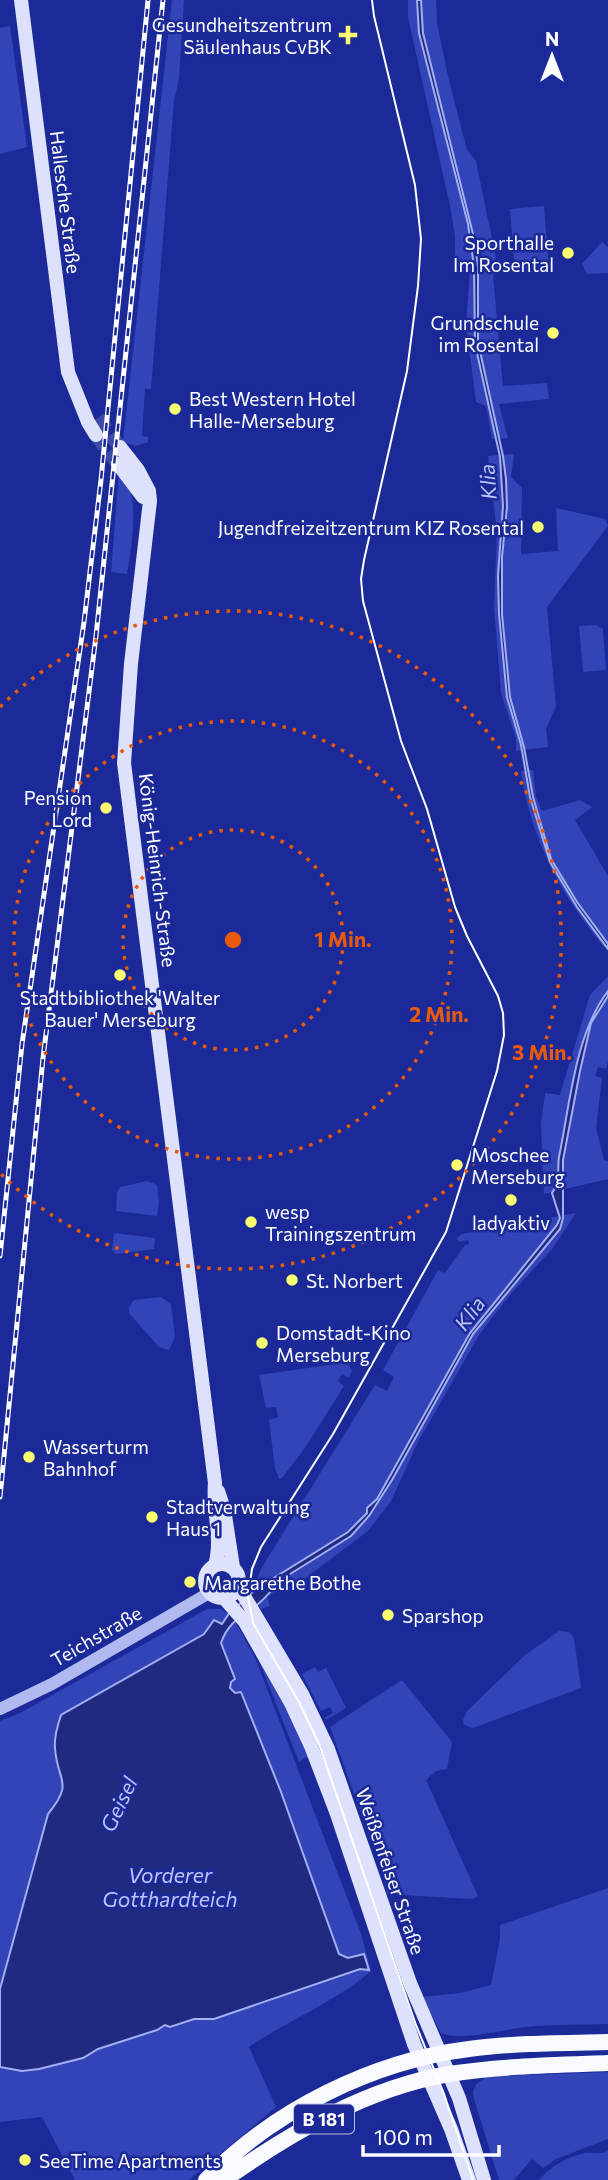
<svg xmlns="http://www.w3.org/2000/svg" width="608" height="2180" font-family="Commissioner,sans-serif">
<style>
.green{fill:#3244b7}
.water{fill:#202a80;stroke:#a3aff2;stroke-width:2}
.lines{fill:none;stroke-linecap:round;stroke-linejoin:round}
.secondary-tunnel{stroke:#3d4aa7;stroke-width:14;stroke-dasharray:14 7;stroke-linecap:butt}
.tertiary{stroke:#b0b9f0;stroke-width:12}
.secondary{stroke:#dee1fb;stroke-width:14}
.primary{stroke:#f9faff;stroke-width:16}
.tram{stroke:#fff;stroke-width:2}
.rail-casing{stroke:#fff;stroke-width:5}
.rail{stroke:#1b2a98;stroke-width:2.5;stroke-dasharray:8;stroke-linecap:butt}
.ring{fill:none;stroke:#e8590c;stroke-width:3.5;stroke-dasharray:3.5 7}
.poi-dot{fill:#faff6f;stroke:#1b2a98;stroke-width:2.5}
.labels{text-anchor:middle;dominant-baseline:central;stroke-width:5;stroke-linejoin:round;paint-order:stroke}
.shield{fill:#1b2a98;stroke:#bbbfe0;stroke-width:2}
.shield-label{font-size:18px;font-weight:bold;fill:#fff}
.poi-label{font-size:19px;fill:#fff;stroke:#1b2a98;text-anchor:start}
.street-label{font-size:19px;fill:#fff;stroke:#1b2a98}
.water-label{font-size:21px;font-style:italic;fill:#bdc5f7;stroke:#1b2a98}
.centre{fill:#e8590c;stroke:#1b2a98;stroke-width:3.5}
.ring-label{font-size:21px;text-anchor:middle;font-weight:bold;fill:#e8590c;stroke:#1b2a98;stroke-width:5;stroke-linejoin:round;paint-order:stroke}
</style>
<rect width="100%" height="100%" fill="#1b2a98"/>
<path class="green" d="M172,0H184L179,78L174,101L151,389H145L142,436L148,437V442L136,446L123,442Z
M408,0H436L437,23L448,76L467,150L476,161L499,273L493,275L503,386L547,383L549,399L499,404L508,438L492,439L486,406L476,402L466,324L470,269L455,267V236L450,206L408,17Z
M10,26L27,147L0,154V28Z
M544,206L549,269L515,272L510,209Z
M602,242L608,247V273L587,274L582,264Z
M514,454L511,477L522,488L521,554L558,551L556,508L605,519L608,526L547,607L556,706L546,729L548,747L516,751V739L501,693L494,607L497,532L488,456Z
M119,472C122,476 127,481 129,486C138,508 131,550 127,574L111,572Z
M596,625L603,629L606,670L583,672L579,626Z
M533,770L536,797L542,811L580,800L592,807L575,820L608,876V944L604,947C561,895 530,838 521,771Z
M608,976V1061L606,1069L598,1067L595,1076L602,1078L596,1128L604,1160L608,1161V1179L544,1194L541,1124L545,1093L560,1095L590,995Z
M147,1181L157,1185L159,1202L157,1216L116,1211L117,1192L120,1187Z
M576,1213L552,1249L509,1296L479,1335L418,1442L391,1501L368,1531L303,1580L267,1596L270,1606L261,1609C249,1594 255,1583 262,1567L375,1385L387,1391L394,1377L383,1370L438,1270L445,1273L465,1245L469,1244L468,1240L460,1242L456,1239L462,1234Z
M114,1233L155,1238L154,1249L115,1254L112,1250Z
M161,1297L171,1304L175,1337L169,1350L159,1347L129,1313V1307L134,1300Z
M342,1363L348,1364L352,1370L349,1378L342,1374L338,1381L344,1386L305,1448L282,1478L279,1479L275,1468L269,1420L278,1417L276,1407L266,1408L259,1375Z
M207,1609H221L233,1617L256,1660L361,1934L371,1971C336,2002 288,2020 249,2047L276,2107L189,2180H75L42,2117L0,2122V2067L22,2071L39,2069L82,2058L98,2049L157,2030L165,2025L171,2026L194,2019H214L360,1969L368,1970L339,1954L281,1792L240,1692L235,1693L230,1688L231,1682L235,1679L221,1643L204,1634L61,1715C58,1724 54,1738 55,1748C57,1782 75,1781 48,1814L0,1989V1721L20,1713Z
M559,1631L569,1632L574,1638L581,1688L473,1728L464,1725L463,1720L467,1711L525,1655Z
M256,1653L316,1765L306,1757L299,1762Z
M315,1667L318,1672L326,1668L346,1708L326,1720L324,1718L333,1713L330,1707L321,1711L302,1674Z
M402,1680L452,1742L447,1769L436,1771L426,1780L478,1896L472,1899L387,1894L385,1879L330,1727Z
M608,1888V2024C581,2025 553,2024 526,2027C505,2029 459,2042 441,2033L422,1997L460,1993L491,1985L500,1939V1925Z
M608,2072V2139L556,2159L543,2168L532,2159L514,2180H499L474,2099L473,2092L476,2084L485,2078L501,2076Z
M608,2151V2180H539C551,2166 567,2157 585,2153C594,2152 599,2155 608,2151Z"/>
<path class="water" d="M417,0H421L423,33L473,234L478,266V342L503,456L506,479L507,507L502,557V614L510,697L524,747L533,797L551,859L577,902L608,944V949L577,907L550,862L530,797L521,745L507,697L499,614L498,576L503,506L500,457L475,344L474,266L468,224L419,33Z
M608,991V996L591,1023L580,1071L563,1160V1218L560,1229L473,1334L392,1480L369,1516L351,1536L282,1579L283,1581C273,1587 267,1597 258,1604C242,1616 228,1622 221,1643L235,1679L231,1682L230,1688L235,1693L241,1692L281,1792L339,1954L348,1958L364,1954L369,1970L360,1969L214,2019H194L170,2027L165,2025L157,2030L98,2049L83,2058L39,2069L22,2071L0,2067V1989L48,1814C75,1781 57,1782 55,1748C54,1738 58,1724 61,1715L204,1634L214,1620L222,1624L228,1615L256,1589L348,1532L367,1513V1508L377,1499L470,1333L557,1225L560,1218L552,1193C561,1182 557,1170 559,1157C570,1104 575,1034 608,991Z"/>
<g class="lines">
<path class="secondary-tunnel" d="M98,418L120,447
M96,435L118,464"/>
<path class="tertiary" d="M0,1709L52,1684L209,1593"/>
<path class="secondary" d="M21,0L68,372L88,422L96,435
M120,447L138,470L149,491L150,501L131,664L124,763L215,1483C212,1510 223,1539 215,1565
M118,464L143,497
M218,1491L224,1509L233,1567
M205 1581a17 17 0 1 1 34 0a17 17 0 1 1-34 0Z
M238,1586L302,1694L328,1749L410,1983L459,2098L484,2180
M224,1598L245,1622L291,1703L311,1746L337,1814L414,2044L451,2129L469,2180"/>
<path class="primary" d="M206,2180C274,2110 373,2061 469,2049C515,2043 562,2043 608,2042
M224,2180C290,2133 367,2088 449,2074C501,2066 555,2065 608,2063"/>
<path class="tram" d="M372,0L374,16L415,185L421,239L418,286L407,371L364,560L361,579L363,601L401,741L427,809L455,907L467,936L498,996L503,1013L504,1035L497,1071L446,1232L333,1434L261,1547L252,1569L248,1597L253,1623L299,1702L319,1744L416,2025L444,2094L473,2180"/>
<defs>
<path id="rail" d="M0,1256L22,1044L84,622L101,480L148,0
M0,1497L43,1058L96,636L163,0"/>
</defs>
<use href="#rail" class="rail-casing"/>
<use href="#rail" class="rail"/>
</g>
<g class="ring">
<circle cx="233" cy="940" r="110"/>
<circle cx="233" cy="940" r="219"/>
<path d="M0 707A329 329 0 1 1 0 1173"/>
</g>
<g class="poi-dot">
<path d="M344.5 24.5h7v7h7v7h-7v7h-7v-7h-7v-7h7z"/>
<circle cx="568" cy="253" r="7"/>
<circle cx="553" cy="333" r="7"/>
<circle cx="175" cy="409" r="7"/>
<circle cx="538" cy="527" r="7"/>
<circle cx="106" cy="808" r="7"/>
<circle cx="120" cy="975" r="7"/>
<circle cx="457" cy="1165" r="7"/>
<circle cx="511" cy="1200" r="7"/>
<circle cx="251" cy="1222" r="7"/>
<circle cx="292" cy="1280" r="7"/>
<circle cx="262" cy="1343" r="7"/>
<circle cx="29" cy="1457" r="7"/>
<circle cx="152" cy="1517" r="7"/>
<circle cx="190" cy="1582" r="7"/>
<circle cx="388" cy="1615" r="7"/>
<circle cx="25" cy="2160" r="7"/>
</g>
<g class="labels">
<rect class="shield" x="294" y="2104.5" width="60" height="29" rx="5"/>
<g class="shield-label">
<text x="324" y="2119">B 181</text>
</g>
<g class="poi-label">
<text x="332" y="24" text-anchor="end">Gesundheitszentrum<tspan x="332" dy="22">Säulenhaus CvBK</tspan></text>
<text x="554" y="242" text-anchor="end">Sporthalle<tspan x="554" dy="22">Im Rosental</tspan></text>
<text x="539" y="322" text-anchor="end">Grundschule<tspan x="539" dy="22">im Rosental</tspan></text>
<text x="189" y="398">Best Western Hotel<tspan x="189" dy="22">Halle-Merseburg</tspan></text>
<text x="524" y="527" text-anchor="end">Jugendfreizeitzentrum KIZ Rosental</text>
<text x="92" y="797" text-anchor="end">Pension<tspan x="92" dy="22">Lord</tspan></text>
<text x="120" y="997" text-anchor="middle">Stadtbibliothek 'Walter<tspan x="120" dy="22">Bauer' Merseburg</tspan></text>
<text x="471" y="1154">Moschee<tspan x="471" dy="22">Merseburg</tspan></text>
<text x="265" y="1211">wesp<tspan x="265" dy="22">Trainingszentrum</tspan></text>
<text x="511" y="1222" text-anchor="middle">ladyaktiv</text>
<text x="306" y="1280">St. Norbert</text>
<text x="276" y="1332">Domstadt-Kino<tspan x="276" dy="22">Merseburg</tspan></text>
<text x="43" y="1446">Wasserturm<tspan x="43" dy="22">Bahnhof</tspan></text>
<text x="166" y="1506">Stadtverwaltung<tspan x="166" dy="22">Haus 1</tspan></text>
<text x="204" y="1582">Margarethe Bothe</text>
<text x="402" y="1615">Sparshop</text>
<text x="39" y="2160">SeeTime Apartments</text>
</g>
<g class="street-label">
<text transform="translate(66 202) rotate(83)">Hallesche Straße</text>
<text transform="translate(158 870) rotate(83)">König-Heinrich-Straße</text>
<text transform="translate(96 1636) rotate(-30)">Teichstraße</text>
<text transform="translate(391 1871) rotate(71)">Weißenfelser Straße</text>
</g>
<g class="water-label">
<text transform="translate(487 482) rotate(-94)">Klia</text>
<text transform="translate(469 1313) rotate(-54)">Klia</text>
<text transform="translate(118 1804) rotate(-65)">Geisel</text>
<text x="170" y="1874">Vorderer<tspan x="170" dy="24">Gotthardteich</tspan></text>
</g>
</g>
<circle cx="233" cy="940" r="10" class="centre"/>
<g class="ring-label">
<text x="343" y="947">1 Min.</text>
<text x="439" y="1022">2 Min.</text>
<text x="542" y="1060">3 Min.</text>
</g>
<g transform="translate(552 56)" stroke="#1b2a98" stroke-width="5" paint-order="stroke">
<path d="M0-5L12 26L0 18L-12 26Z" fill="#ffffff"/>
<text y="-10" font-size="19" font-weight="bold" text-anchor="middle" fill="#ffffff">N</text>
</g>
<path d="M363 2145v10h136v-10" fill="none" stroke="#ffffff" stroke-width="3.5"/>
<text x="374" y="2145" font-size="21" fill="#ffffff" stroke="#1b2a98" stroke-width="5" paint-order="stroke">100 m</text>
</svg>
